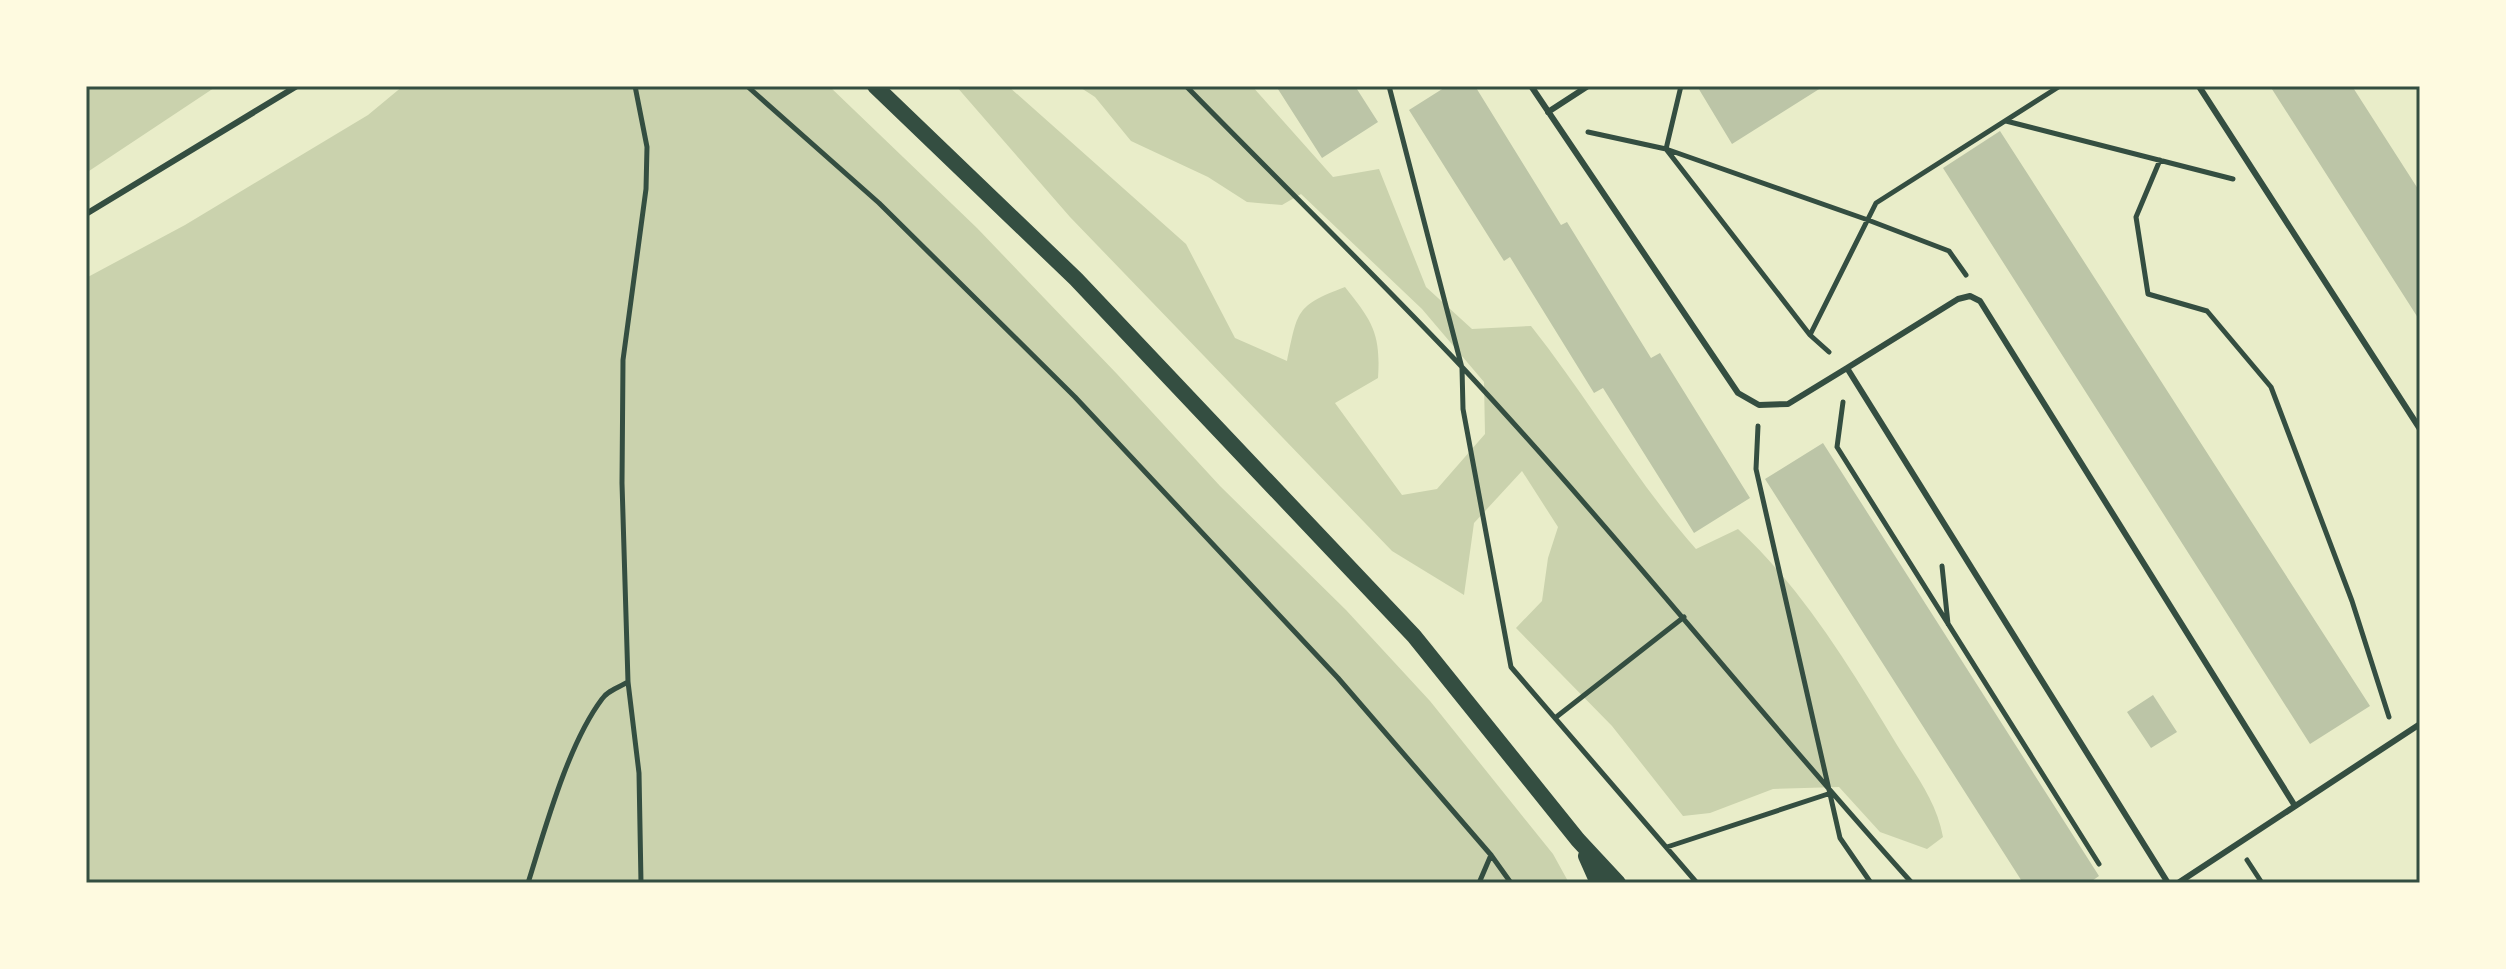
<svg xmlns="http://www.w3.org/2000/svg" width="2506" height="969" font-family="Manrope,sans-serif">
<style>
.green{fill:#cad2ad}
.building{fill:#bcc5a7}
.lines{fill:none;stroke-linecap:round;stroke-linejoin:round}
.path{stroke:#344e41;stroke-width:5}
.service{stroke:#344e41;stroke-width:6}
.secondary{stroke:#344e41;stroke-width:16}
.neatline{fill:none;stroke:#344e41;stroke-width:3}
</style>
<rect width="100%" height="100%" fill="#e9edc9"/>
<path class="green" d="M86,86H217L86,173Z
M403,86H829L977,228L1117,374L1220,486L1346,610L1430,701L1553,854L1569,883H86V278L185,225L368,115Z
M956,86H1008L1186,244L1235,338L1287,361C1298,311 1295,306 1345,287C1372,321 1381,333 1378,378L1335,403L1402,495L1437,489L1485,434L1484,382L1422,309L1301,194L1282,205L1247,202L1208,177L1131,141L1095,97L1078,86H1252L1333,177L1379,169L1426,287L1472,329L1531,326C1588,398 1635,480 1696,549L1738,529C1803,589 1851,669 1897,745C1915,774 1937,802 1943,837L1927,849L1880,832L1839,787L1773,789L1710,813L1683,816L1612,726L1516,628L1542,601L1548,558L1558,527L1522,471L1474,523L1464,595L1392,551L1070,217Z"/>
<path class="building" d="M1276,86H1355L1378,122L1322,158Z
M1447,86H1475L1561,225L1567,222L1651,358L1660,353L1750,498L1694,533L1603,388L1594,393L1510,257L1504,261L1409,110Z
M1697,86H1824L1732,144Z
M2270,86H2352L2420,192V321Z
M2000,131L2370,706L2310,744L1943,168Z
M1823,443L2099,876L2089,883H2023L1765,479Z
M2153,695L2177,732L2151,748L2127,712Z"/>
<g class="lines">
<path class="path" d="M635,86L647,147L646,189L623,360L622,483L628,682L639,773L641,883
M747,86L879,203L1075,397L1338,678L1491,855L1511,883
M1186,86C1278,180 1372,272 1462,367C1618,534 1759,714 1912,883
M1389,86L1462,368L1463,409L1511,667L1697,883
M1681,86L1666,149L1810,335
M2006,121L2233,179
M1588,132L1666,149L1868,220L1949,251L1966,275
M2160,160L2136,217L2148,294L2207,311L2271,387L2352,601L2389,717
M1829,352L1810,335L1876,203L2060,86
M1843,402L1837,447L2099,864
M1758,426L1756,469L1840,838L1871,883
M1942,566L1948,624
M1555,718L1684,617
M1667,847L1831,793
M2247,860L2262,883
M528,883C545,829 568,744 602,699C607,691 619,687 628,682
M1479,883L1491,855"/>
<path class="service" d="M1531,86L1738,393L1759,405L1788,404L1847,368L2168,883
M2200,88L2420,429
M1548,112L1588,86
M86,214L297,86
M1847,368L1958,299L1970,296L1980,301L2295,806
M2178,883L2420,724"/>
<path class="secondary" d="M875,86L1076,279L1414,636L1578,840L1618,883
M1586,856L1598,883"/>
</g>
<rect width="2506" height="969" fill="none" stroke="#fefae0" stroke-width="176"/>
<rect x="88" y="88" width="2330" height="793" class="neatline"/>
</svg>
